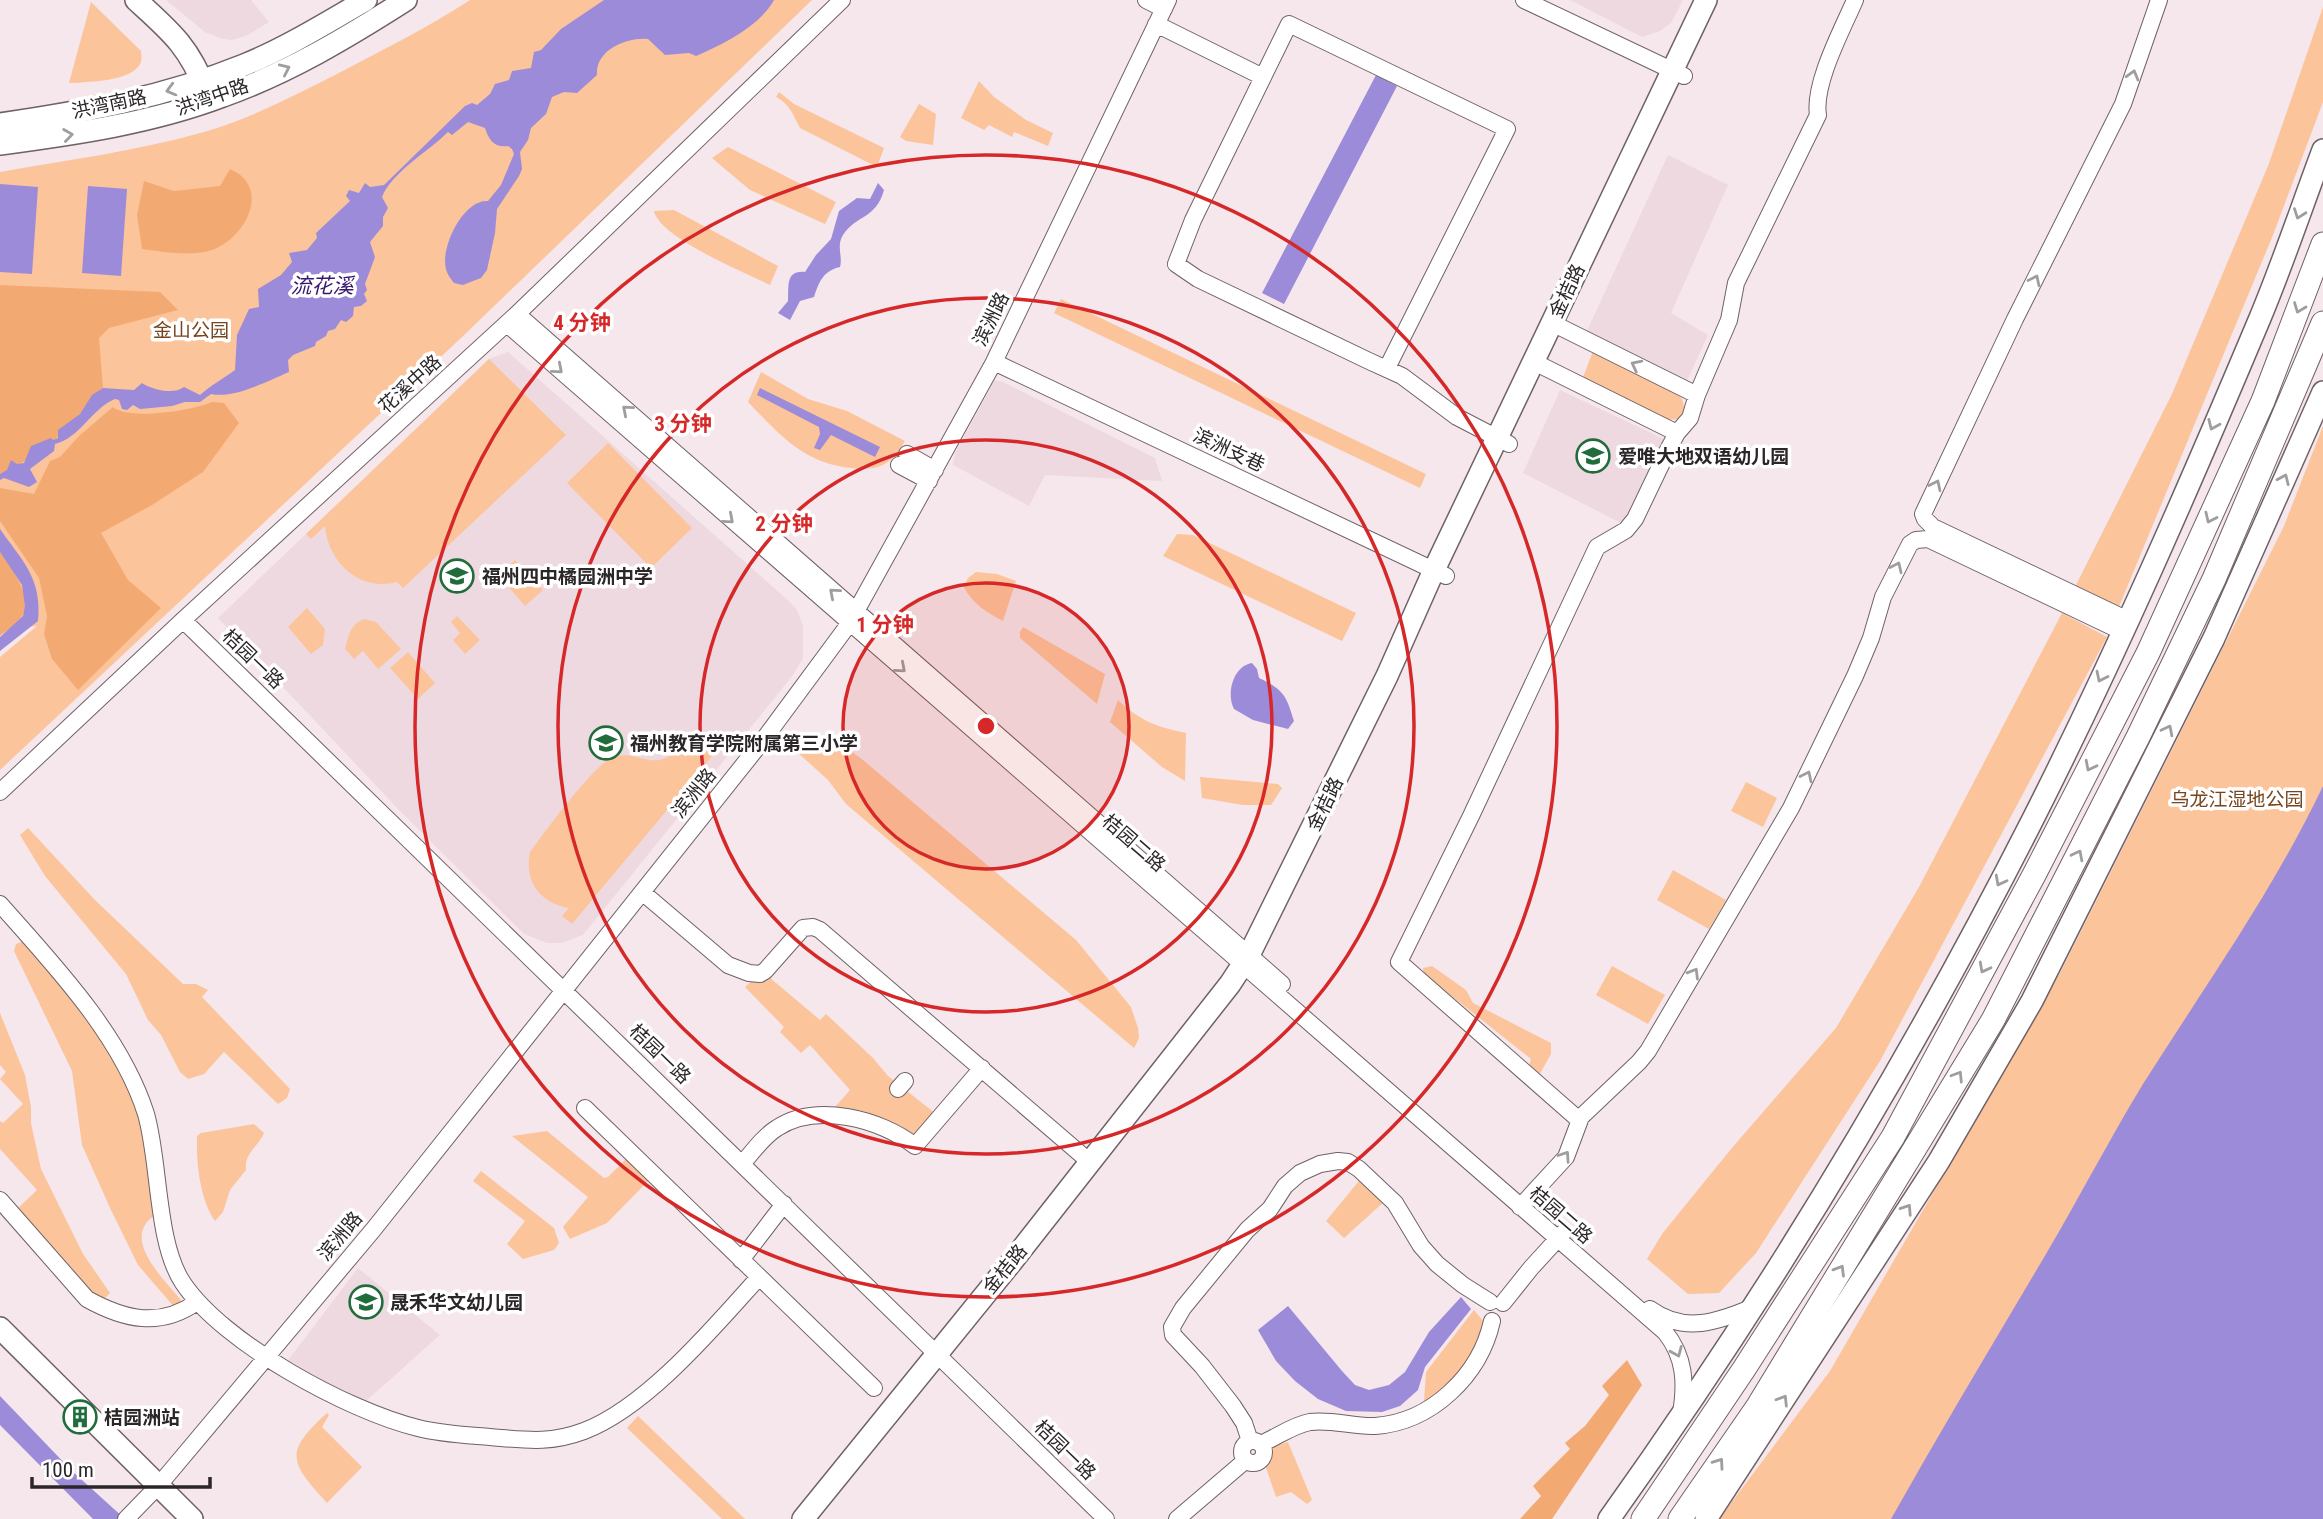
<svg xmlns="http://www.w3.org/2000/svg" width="2323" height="1519" font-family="'Roboto Condensed','Noto Sans SC',sans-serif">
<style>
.built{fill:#efd9e0}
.green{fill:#fcc49b}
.forest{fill:#f3aa72}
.water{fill:#9c8bd8}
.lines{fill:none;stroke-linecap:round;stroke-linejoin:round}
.minor-casing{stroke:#6f6267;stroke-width:18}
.major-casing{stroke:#6f6267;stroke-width:24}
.highway-casing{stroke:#6f6267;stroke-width:25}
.minor{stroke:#fff;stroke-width:16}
.major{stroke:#fff;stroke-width:21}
.highway{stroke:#fff;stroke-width:23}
.oneway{stroke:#a09d9e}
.ring{fill:none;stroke:#d62828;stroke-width:3.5}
.labels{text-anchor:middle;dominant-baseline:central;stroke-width:7;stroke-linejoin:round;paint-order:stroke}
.street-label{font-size:19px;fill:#2b2627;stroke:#fff}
.park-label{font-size:19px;fill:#77461e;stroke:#fff}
.poi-label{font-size:19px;font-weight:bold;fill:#2b2627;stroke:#fff;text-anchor:start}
.water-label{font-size:21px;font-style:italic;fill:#381771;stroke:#fff}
.centre{fill:#d62828;stroke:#fff;stroke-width:3.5}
.ring-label{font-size:21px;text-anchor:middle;font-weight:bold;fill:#d62828;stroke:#fff;stroke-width:7;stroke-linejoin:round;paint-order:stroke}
</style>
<rect width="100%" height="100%" fill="#f5e7ec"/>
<path class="built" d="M166,0H251L269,22L246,36L231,40L220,38L205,32Z
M1570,0H1683L1671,23L1660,31L1642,37Z
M1668,155L1728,185L1671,313L1708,335L1686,383L1586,333Z
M508,352L790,602L797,610L803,626V658L793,675L583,935L562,943H547L524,934L400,811L218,618L489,359Z
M995,380L1003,382L1155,458L1162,481L1045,475L1029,506L953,465L955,453Z
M1560,390L1664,439L1623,524L1523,473Z
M358,1268L440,1335L366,1401L286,1363Z"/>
<path class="green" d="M470,0H812L462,337L0,770V657L37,626L0,630V172C68,160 137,151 204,132C250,119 293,96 335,75C381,51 427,28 470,0Z
M91,2L141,51C141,54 142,58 141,62C134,82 86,82 69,83Z
M2323,7V102L2273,235L2118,609L2075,587L2172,394L2268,166Z
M979,81L994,97L1026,120L1053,133L1048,146L1014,132L1012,137L989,125L984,130L961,118Z
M779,92L794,104L884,148L877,167L800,128C793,115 790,104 776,97Z
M919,104L936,114L933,145L906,141L900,137Z
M728,147L836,202L825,224L750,190L712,158Z
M674,210L778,266L770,285C744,272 660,238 654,211Z
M1061,299L1426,474L1420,488L1054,313Z
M1593,351L1674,391L1682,399L1685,409L1678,419L1666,420L1582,380Z
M489,359L566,435L403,588L397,582C360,592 328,563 325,526L311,539L306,534Z
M761,372L808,399L847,411L905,441C890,465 881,471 851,468C803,463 780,435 748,402Z
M2323,426V802L1903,1519H1719L1830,1371L2060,973L2284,526Z
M608,443L692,528L651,568L567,483Z
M1177,534L1193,535L1356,613L1342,641L1163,556Z
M515,560L543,590L525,606L498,575Z
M976,572L997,574L1016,581L1003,621C988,613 972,604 964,587L968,578Z
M307,608L325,629L323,645L311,654L288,627Z
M2062,613L2107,637L1880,1061L1756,1253L1719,1293L1688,1294L1647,1259L1662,1234L1731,1149L1836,1028L1919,887Z
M457,616L480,640L465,654L453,640L460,633L451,622Z
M364,619L376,622L401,649L378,669L363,651L354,659L345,649C349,636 349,625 364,619Z
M1023,627L1105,674L1097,704L1020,638V632Z
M408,652L435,683L418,699L390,668Z
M1118,700C1140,721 1157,727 1186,733L1185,781L1162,767L1110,722Z
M696,736L713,755L572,924L562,916L569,908C540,903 524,882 530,852C544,833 593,765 612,758C626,752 635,757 649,760C668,763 683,747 696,736Z
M814,738L848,749L863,760L1076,940L1131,1007L1138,1028L1139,1038L1134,1048L846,804L828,780L796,751L805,741Z
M1200,777L1278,784L1282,788L1271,805H1243L1202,798Z
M1746,782L1777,798L1763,827L1731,811Z
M28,828L95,900L183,984H196L208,990L202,997L290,1089L287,1098L278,1104L224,1052L204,1074L188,1079L180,1072L161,1035L148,1020L126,974L45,876L20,835Z
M1673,870L1726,900L1709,929L1657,900Z
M21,942H27L36,948L119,1061L144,1116L159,1213C117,1235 162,1277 181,1300L180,1304L175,1308L138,1265L110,1208L82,1145L72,1071L14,951L16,944Z
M1432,966L1466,990L1473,1003L1551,1043V1054L1538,1077L1528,1068L1531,1059L1424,974L1423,968Z
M1612,966L1665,995L1648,1024L1596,995Z
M769,977L820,1020L826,1014L872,1057L888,1076L936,1114L913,1138L859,1114L835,1107L850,1090L810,1045L801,1053L780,1032L784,1027L745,987L755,978Z
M0,1013L25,1075L31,1107V1123L41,1169L83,1254L110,1293L100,1303L14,1212L37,1190L0,1149V1121L3,1123L23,1104L0,1079L6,1072L0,1065Z
M254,1124L264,1133C258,1147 244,1153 246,1170L230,1190L223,1212L215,1221C200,1199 196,1163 197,1136L201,1133Z
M547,1131L604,1178L608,1177L627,1158L649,1180L607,1223L570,1239L563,1227L588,1197L512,1136Z
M481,1171L554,1228L559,1243L554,1250L523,1259L507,1244L525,1221L473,1181Z
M1363,1176L1386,1200L1344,1238L1326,1221Z
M1474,1310L1484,1322L1471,1358L1440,1394L1424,1402L1426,1372Z
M327,1413L329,1415L322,1427L362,1467L327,1503C290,1462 283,1453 327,1413Z
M638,1416L745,1519H722L627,1428Z
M1288,1442L1312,1500L1307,1504L1291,1492L1276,1497L1264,1462L1268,1456L1267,1449Z"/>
<path class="forest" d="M230,169C272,187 246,238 212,250C190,257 165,252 142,249L137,215L144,181L174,191L220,186Z
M0,285L160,292L178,310L109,328L99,338L103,388C91,396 87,406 78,416C57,441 29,461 0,474Z
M212,402L224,403L239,423L203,472L152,505L101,533L128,580L161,608L78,690L52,659L44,634L47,616L39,578L0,521V488L34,494L50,461L60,457L79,436L113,407C129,421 194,410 212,402Z
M0,552C10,567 36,599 21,617C16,625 7,630 0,636Z
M1627,1360L1642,1385L1552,1519H1520L1541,1496L1533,1486L1570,1449L1565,1443L1585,1426L1609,1395L1602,1386Z"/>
<path class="water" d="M604,0H774C759,27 723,44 696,56L689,53L665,55L648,39C627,37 595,50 597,75L577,93L564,92L552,97L546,114L531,128L528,140L520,152L522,169L519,176L497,209L495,233L487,270L481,278L473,281L463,285L454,283C451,279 447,274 446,269C440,248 463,199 488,201L501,185L514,154L512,149L508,146C494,148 489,140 485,128L468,122L452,135L448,132C429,151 392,172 382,197L388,208L383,217V226L370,242L375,257L365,284L367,290L364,294L367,301L361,306L354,307L353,316L346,322L341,320L335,329L328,331L326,336L316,342L315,346L293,355L288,360L289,372C268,381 233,399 211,394L200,402H185L172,406L140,409L133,405L127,410L122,409L119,400L115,399C91,409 80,438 55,444L54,451L30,469L37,482L29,487L4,478L0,480V474L7,470L11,460L17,464L24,463L31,446L51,438L53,440L58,438V430L80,414L92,395L103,388L134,390L142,383C153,390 174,395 184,387L200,395C211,385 223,379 235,370L237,335L249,309L259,307L258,289L281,275L292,262L289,253L307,250L317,238L316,233L350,201L346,196L349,190L359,193L365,183L370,187L384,185L465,106L472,103L477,105L490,94L495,84L509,80L512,71L531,68L534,52L541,50L561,29Z
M1376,75L1397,86L1284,304L1262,293Z
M878,183L884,190C876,219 856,215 843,235C836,246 843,256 840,267C823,271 819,282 814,297L800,301L790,320L778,313L788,301C789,287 785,270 805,272L816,255L831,239L839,211L857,198L870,199Z
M0,184L38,187L32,274L0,272Z
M88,186L127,189L121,276L82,273Z
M760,388L880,447L875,457L831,435L820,450L814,448L820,434L819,427L757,395Z
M0,529C23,562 42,578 38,621L0,651V637L23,616L25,606L22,585L0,552Z
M1252,663L1257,669L1259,678C1284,690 1286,695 1294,721L1288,729L1253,720L1234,709C1226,694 1233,666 1252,663Z
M2323,786V1519H1891C1941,1430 1994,1342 2046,1254C2079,1198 2109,1140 2143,1084C2205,986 2273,891 2323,786Z
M1461,1297L1471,1309L1425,1367L1418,1390L1400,1406L1382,1412L1346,1411L1318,1399L1295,1381L1276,1361L1258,1330L1288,1306L1342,1371L1355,1385L1369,1390L1389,1385L1405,1372L1429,1332Z
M0,1396L72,1471L125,1519H93L0,1425Z"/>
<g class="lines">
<defs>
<path id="minor" d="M1146,0L1164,9
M1524,0L1684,76
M1156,24L1263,77
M517,314L1282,984
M1552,323L1697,395
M507,324L1665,1332C1685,1357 1686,1383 1681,1413
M994,362L1446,576
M1534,362L1677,433
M1387,368L1507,129L1289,24L1193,220L1176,264L1198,279L1369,361L1402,376L1457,417L1509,444
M907,454L935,470
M899,465L929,481
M183,620L1106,1519
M2128,620L1933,527L1925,519L1923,514L2015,319L2123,104L2159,0
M0,792L183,620L517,314L842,0
M642,892L728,965L749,973L760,974L765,971L803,928L813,927L820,930L1091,1163
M0,904C54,965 121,1035 146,1114C160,1162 156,1243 183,1283C223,1343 348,1411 418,1428C441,1434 466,1435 490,1437C526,1440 549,1444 584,1431C647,1407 714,1327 759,1277
M898,1089L905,1081
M585,1108L874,1388
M1579,1120L1399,962L1471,816L1597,547L1626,530L1635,519L1669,448L1677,433L1690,418L1697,395L1729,320L1736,283L1818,115C1813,84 1842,30 1855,0
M743,1163C753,1151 764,1136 777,1128C816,1102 881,1119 915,1146L982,1068
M0,1200L87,1299C125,1320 160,1328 197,1302
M1520,1207L1566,1157L1581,1117L1639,1062L1648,1051L1791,808L1855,676L1871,638L1883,597L1910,544L1916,540L1928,539L2123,632
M741,1260L784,1204
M1503,1303L1531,1268L1563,1233
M1650,1309C1684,1334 1718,1322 1753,1307
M1250,1441L1244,1423L1233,1406L1202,1366L1173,1335L1172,1327L1183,1308L1247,1230L1270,1209L1285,1186L1300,1173L1320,1164L1338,1161L1348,1162L1359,1169L1395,1203L1421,1246L1437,1264L1463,1285L1490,1302
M1242 1452a11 11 0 1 1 22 0a11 11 0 1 1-22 0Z
M1261,1444C1277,1437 1293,1425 1310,1422C1332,1419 1353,1427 1375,1426C1432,1422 1480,1375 1492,1321
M126,1519L159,1485L373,1230L764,739L849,624L994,362L1168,0
M1177,1519L1246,1460"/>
<path id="major" d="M136,0C170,31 189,46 206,91
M0,124C83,112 165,97 244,65C286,48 326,23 366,0
M0,144C75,134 152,123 223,96C288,73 348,37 406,0
M0,1328L192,1519
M803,1519L1014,1259L1230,984L1249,955L1387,676L1434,570L1706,0
M1609,1519C1767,1298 1909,1063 2032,821C2115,657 2189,487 2260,318C2283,263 2302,206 2323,150
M1706,1519L1939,1161L2032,1001L2214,638L2323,392"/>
<path id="highway" d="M1643,1519L1744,1369L1893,1137L2034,875L2148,653L2263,401L2323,244
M1680,1519L1758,1406L1993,1020L2138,737L2214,579L2323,323"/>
</defs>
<use href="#minor" class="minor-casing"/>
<use href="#major" class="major-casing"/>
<use href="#highway" class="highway-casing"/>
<use href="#minor" class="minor"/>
<use href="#major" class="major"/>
<use href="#highway" class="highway"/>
</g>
<defs><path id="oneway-chevron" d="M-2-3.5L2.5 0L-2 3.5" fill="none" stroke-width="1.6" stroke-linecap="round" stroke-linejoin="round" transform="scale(1.75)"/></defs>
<g class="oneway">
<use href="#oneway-chevron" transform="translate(285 69) rotate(-25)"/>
<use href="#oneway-chevron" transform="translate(2133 75) rotate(-74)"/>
<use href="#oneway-chevron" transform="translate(171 90) rotate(165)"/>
<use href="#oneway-chevron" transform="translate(68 135) rotate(-8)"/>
<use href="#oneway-chevron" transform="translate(2299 214) rotate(110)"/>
<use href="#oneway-chevron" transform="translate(2035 280) rotate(-64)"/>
<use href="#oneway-chevron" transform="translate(2299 308) rotate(111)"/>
<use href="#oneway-chevron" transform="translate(1636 365) rotate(-153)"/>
<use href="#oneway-chevron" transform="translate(558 369) rotate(41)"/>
<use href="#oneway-chevron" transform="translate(627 410) rotate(-139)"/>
<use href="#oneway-chevron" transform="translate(2213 425) rotate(114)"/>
<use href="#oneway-chevron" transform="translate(2284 479) rotate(-66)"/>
<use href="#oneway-chevron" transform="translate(1936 485) rotate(-64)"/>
<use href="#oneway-chevron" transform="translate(2210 518) rotate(115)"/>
<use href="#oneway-chevron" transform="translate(729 519) rotate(41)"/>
<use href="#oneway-chevron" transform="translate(1897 567) rotate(-65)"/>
<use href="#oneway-chevron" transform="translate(834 593) rotate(-139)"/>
<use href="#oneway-chevron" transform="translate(901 668) rotate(41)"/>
<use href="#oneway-chevron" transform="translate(2101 677) rotate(116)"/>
<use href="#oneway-chevron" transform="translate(2168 730) rotate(-63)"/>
<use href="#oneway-chevron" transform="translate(2090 766) rotate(117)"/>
<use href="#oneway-chevron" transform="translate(1807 776) rotate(-64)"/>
<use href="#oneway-chevron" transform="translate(2078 855) rotate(-63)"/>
<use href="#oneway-chevron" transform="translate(2000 881) rotate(118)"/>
<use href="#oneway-chevron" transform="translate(1984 968) rotate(118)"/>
<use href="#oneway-chevron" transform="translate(1694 973) rotate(-59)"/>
<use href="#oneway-chevron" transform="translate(1958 1076) rotate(-58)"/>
<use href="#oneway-chevron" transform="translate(1565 1156) rotate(-56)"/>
<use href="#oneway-chevron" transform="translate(1907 1209) rotate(-57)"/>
<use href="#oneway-chevron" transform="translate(1840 1270) rotate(-59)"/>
<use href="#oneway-chevron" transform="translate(1677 1352) rotate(67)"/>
<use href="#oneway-chevron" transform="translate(1783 1400) rotate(-58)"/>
<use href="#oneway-chevron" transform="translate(1719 1463) rotate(-55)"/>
</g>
<circle cx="986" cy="726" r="143" fill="#d62828" fill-opacity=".12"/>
<g class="ring">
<circle cx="986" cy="726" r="143"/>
<circle cx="986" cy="726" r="286"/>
<circle cx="986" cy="726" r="428"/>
<circle cx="986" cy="726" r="571"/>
</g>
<defs>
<symbol id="school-ring" viewBox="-11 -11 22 22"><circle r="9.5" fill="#fff" stroke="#206c3b" stroke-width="1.5"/><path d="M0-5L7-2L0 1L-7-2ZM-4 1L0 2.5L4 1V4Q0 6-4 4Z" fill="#206c3b"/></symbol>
<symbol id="building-ring" viewBox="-11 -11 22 22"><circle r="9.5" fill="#fff" stroke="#206c3b" stroke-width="1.5"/><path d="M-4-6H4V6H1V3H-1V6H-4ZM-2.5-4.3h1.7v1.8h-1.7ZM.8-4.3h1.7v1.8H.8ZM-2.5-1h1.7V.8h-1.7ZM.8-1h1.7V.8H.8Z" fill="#206c3b"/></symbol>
</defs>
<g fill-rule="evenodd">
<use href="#school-ring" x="1574" y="437" width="38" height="38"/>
<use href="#school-ring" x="438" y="557" width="38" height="38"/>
<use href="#school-ring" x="587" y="724" width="38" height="38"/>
<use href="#school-ring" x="347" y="1283" width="38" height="38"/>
<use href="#building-ring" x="61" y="1398" width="38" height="38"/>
</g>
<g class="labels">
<g class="street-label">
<text transform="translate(212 97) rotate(-19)">洪湾中路</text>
<text transform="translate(109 104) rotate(-12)">洪湾南路</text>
<text transform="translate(1567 291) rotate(-65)">金桔路</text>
<text transform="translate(991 319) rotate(-64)">滨洲路</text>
<text transform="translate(410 384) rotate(-42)">花溪中路</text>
<text transform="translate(1229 450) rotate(25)">滨洲支巷</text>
<text transform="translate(253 659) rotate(44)">桔园一路</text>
<text transform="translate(694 793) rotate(-51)">滨洲路</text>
<text transform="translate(1325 804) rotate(-64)">金桔路</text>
<text transform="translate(1134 843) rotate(41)">桔园二路</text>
<text transform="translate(660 1054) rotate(44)">桔园一路</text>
<text transform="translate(1561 1215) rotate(41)">桔园二路</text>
<text transform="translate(340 1236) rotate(-50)">滨洲路</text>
<text transform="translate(1005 1269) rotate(-51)">金桔路</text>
<text transform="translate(1065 1450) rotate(44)">桔园一路</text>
</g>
<g class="park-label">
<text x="191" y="330">金山公园</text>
<text x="2237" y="799">乌龙江湿地公园</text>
</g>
<g class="poi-label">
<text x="1618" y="456">爱唯大地双语幼儿园</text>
<text x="482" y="576">福州四中橘园洲中学</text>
<text x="630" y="743">福州教育学院附属第三小学</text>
<text x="390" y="1302">晟禾华文幼儿园</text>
<text x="104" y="1417">桔园洲站</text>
</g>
<g class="water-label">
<text x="322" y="286">流花溪</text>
</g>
</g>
<circle cx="986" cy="726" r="10" class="centre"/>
<g class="ring-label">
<text x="582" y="330">4 分钟</text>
<text x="683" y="431">3 分钟</text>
<text x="784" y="531">2 分钟</text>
<text x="885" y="632">1 分钟</text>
</g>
<path d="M32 1477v10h178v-10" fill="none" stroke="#2b2627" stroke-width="3.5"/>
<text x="42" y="1477" font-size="21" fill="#2b2627" stroke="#ffffff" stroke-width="5" paint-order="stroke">100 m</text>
</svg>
